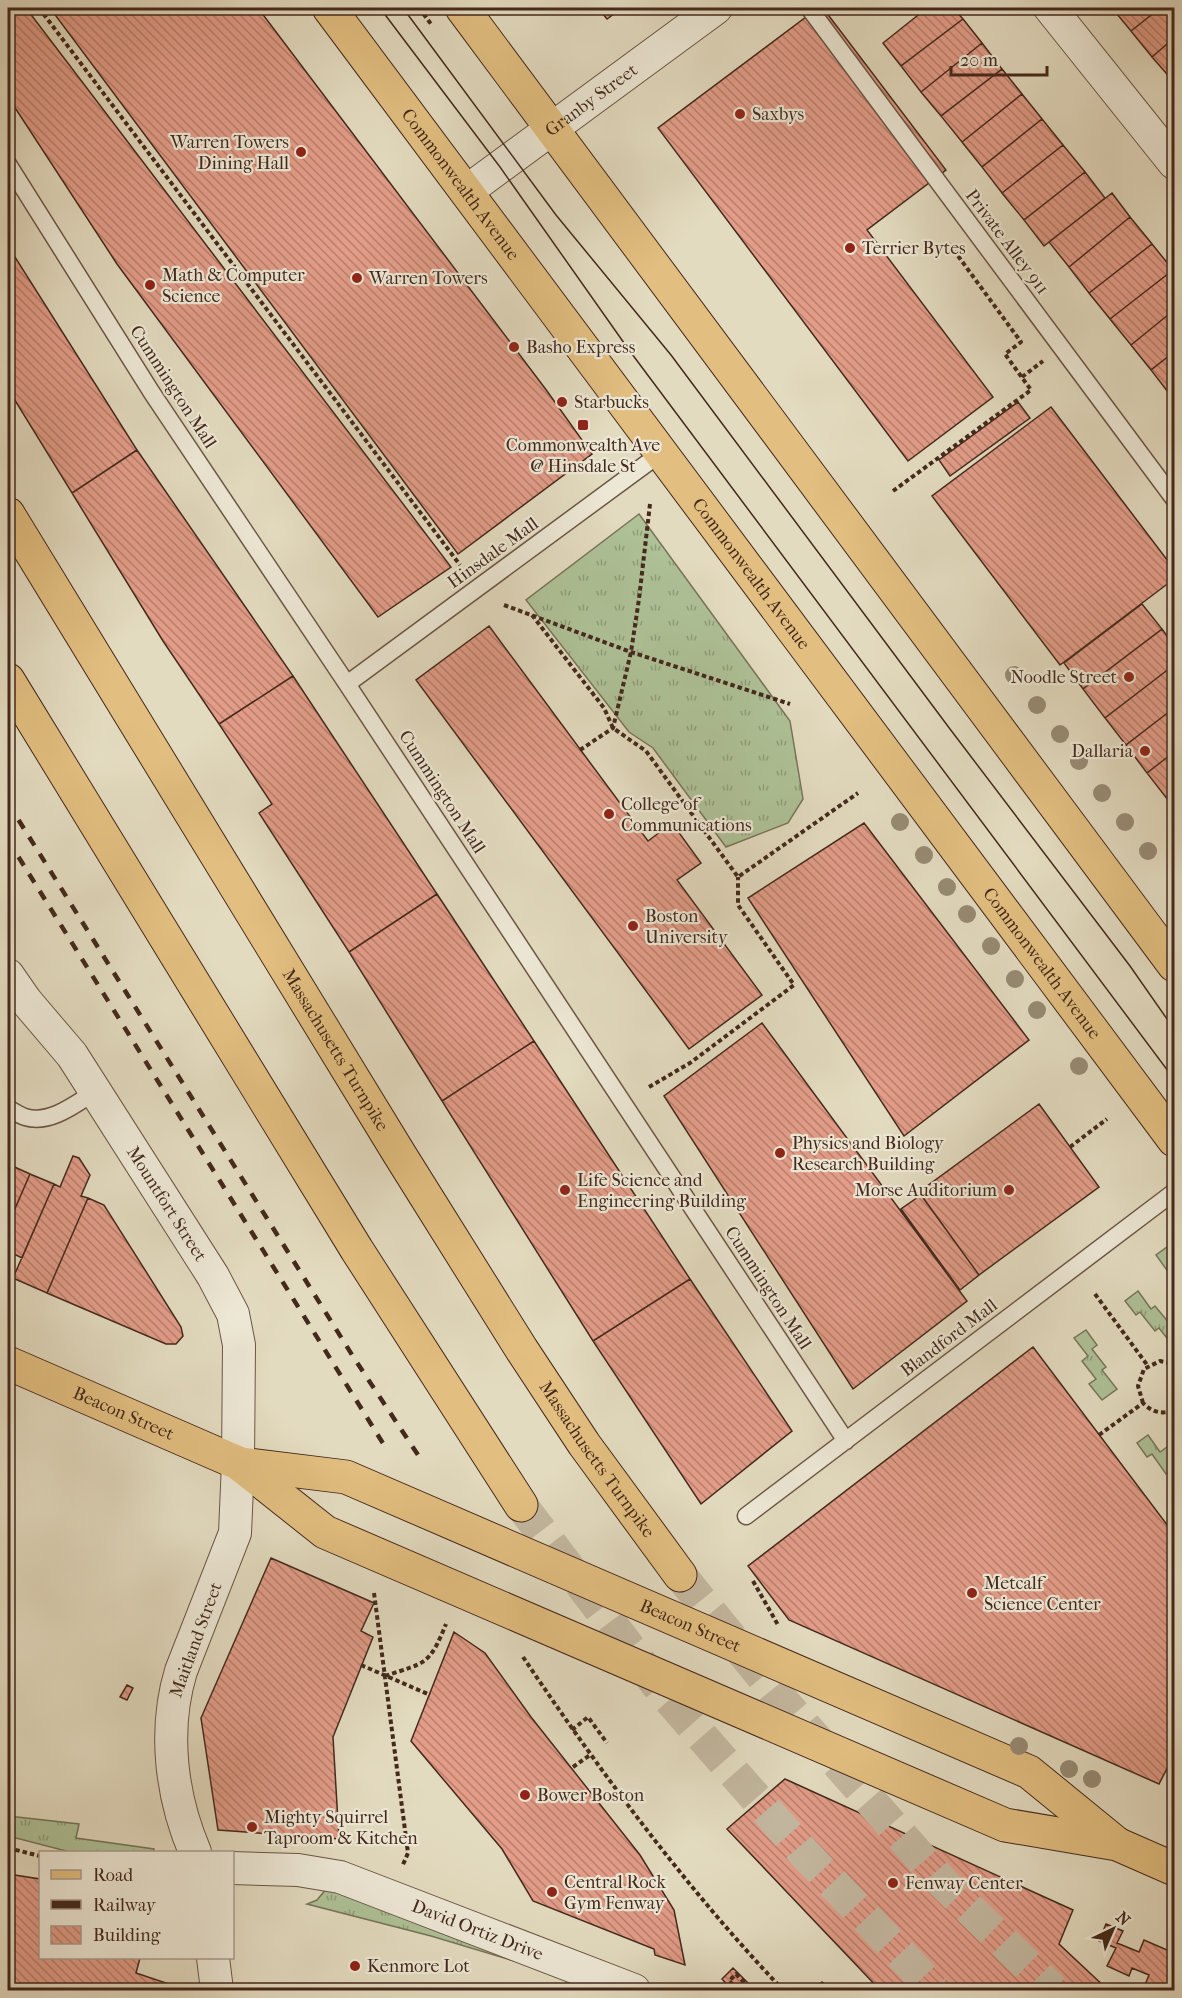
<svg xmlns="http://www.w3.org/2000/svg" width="1182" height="1998" font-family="'IM FELL French Canon',serif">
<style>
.grass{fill:url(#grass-tufts);stroke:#79755a;stroke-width:1.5}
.building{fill:url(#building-back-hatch);stroke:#44291c;stroke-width:1.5}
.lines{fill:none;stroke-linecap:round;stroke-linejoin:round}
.highway-tunnel{stroke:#c3b79f;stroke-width:33;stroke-dasharray:33 16;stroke-linecap:butt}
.lane-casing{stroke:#6c5645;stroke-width:19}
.street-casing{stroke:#6c5645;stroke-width:34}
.primary-casing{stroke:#44291c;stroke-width:35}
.highway-casing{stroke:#44291c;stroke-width:35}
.path{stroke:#44291c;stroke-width:4;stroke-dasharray:4.5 3;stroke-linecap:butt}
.lane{stroke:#ede8d6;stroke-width:16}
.street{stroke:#ede8d6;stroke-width:32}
.primary{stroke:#e2be80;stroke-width:33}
.highway{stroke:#e2be80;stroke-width:33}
.tram{stroke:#44291c;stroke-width:1.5}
.rail{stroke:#44291c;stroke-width:4.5;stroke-dasharray:10 10;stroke-linecap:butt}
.tree{fill:#978a74}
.poi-dot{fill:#8f2418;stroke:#ede8d6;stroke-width:2}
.labels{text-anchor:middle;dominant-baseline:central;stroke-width:4.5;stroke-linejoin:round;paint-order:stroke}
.street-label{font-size:18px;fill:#44291c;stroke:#ede8d6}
.poi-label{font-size:18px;fill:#44291c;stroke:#ede8d6;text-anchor:start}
</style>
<defs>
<pattern id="grass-tufts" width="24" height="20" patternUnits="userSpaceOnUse" patternTransform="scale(1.5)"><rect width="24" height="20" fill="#aec197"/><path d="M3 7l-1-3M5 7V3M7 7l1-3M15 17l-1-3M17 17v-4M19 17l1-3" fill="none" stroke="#8f9d7a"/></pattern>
<pattern id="building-back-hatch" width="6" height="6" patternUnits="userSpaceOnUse" patternTransform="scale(1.5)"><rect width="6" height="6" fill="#e29c88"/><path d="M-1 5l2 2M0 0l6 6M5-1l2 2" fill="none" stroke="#b97f6e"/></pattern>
</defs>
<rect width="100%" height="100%" fill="#e3dbc0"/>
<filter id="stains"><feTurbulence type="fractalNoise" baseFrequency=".00333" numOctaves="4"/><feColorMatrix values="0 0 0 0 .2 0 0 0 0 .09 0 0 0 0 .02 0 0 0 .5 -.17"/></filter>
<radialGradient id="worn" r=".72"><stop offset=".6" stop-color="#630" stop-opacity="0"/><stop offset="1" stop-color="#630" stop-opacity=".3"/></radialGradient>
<path class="grass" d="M639,514L790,721L803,799L788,823L726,847L653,748L629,732L526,600Z
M1174,1242V1280L1156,1255Z
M1138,1291L1151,1309L1155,1306L1170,1324L1174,1322V1347L1159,1328L1155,1331L1140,1312L1136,1315L1125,1301Z
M1086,1330L1097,1345L1092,1349L1106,1367L1102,1370L1117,1389L1102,1400L1089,1384L1096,1379L1082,1361L1088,1356L1074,1338Z
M1148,1435L1160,1452L1167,1447L1174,1457V1475L1171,1470L1166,1474L1152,1454L1147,1457L1137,1443Z
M8,1816L79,1824L76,1838L154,1849V1852H70L8,1836Z
M327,1888L514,1961L431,1936L307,1904L317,1900Z"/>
<path class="building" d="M8,8H26L451,567L378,617L117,264L8,97Z
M50,8H258L547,391L592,454L458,554Z
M598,8H622L607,19Z
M818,8H823L946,170L867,230L993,397L908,461L658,128Z
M927,8H953L963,19L901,66L883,43Z
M1112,8H1160L1131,31Z
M1160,8H1174V38L1152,57L1131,31Z
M963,19L982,43L921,92L901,66Z
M1174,38V80L1173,81L1152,57Z
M982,43L1002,69L941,116L921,92Z
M1002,69L1022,94L962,142L941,116Z
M1022,94L1042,119L982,167L962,142Z
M1042,119L1063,145L1002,193L982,167Z
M1063,145L1085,172L1024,220L1002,193Z
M1085,172L1105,198L1044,246L1024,220Z
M1112,193L1130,217L1069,267L1049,242Z
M1130,217L1152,244L1089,293L1069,267Z
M1152,244L1173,270L1110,319L1089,293Z
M8,246L137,450L72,493L8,389Z
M1173,270L1174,310L1131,345L1110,319Z
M1174,310V352L1151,370L1131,345Z
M1174,352V394L1171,396L1151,370Z
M1018,402L1030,418L950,476L939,460Z
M1051,407L1174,569V579L1060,665L932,496Z
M137,450L293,676L219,724L163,641L72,493Z
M1142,604L1162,629L1083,689L1064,663Z
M489,626L648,841L672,823L701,863L677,880L762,995L689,1049L416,680Z
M1162,629L1174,646V665L1105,718L1083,689Z
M1174,665V708L1126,745L1105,718Z
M293,676L437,894L349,952L259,813L272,804L219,724Z
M1174,708V752L1147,773L1126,745Z
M1174,752V796L1168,800L1147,773Z
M864,823L1029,1040L904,1136L748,898Z
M437,894L534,1041L442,1101L349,952Z
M762,1023L967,1301L853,1389L664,1096Z
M534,1041L690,1279L593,1341L442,1101Z
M1039,1104L1099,1187L979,1275L919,1192Z
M73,1156L79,1158L90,1175L81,1196L88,1198L47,1293L13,1278L54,1184L60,1187Z
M8,1164L30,1174L8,1225Z
M30,1174L54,1184L22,1258L8,1251V1225Z
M921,1195L979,1275L960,1290L901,1209Z
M88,1198L104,1205L181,1327L183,1336L176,1344H166L47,1293Z
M690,1279L792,1431L701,1504L593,1341Z
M1033,1347L1174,1534V1755L1159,1784L789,1620L748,1566Z
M271,1558L374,1603L361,1631L373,1637L333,1737L339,1839L218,1830L201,1718Z
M454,1632L485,1653L531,1717L640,1855L674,1910L685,1965L655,1955L654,1949L533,1901L502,1849L411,1741Z
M127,1685L133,1688L127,1700L120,1697Z
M785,1779L1073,1910L1059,1944L1108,1990H880L727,1829Z
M8,1874L40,1879V1958H140L136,1973L169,1984L170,1990H8Z
M1106,1924L1123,1931L1117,1943L1139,1952L1144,1940L1174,1953V1990H1143L1149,1975L1132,1968L1129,1976L1107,1966L1116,1948L1099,1941Z
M733,1968L755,1990H732L722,1979Z
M822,1982L832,1990H814Z"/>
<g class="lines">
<path class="highway-tunnel" d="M521,1505L662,1691L804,1853L935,1990
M680,1575L780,1698L943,1883L1053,1990"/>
<defs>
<path id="lane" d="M809,8L1174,499
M8,164L152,393L347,684L846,1441
M347,684L661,453
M8,1108C13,1111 19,1115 25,1117C50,1125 77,1103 96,1091
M746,1516L1174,1192"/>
<g id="street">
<path d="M1050,8L1174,163"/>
<path id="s1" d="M467,191L716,8"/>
<path id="s2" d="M8,975L26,1001L72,1055L213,1276L233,1314L239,1345L238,1463L235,1533L181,1671C163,1730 171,1796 195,1852"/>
<path id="s3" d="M232,1868L298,1870L340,1877L634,1990"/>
<path d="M213,1958L217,1990"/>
</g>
<g id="primary">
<path id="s4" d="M329,8L1174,1140"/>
<path d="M462,8L1174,965"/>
<path id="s5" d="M8,1363L238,1463L325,1532L1005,1825L1117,1844L1174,1869"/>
<path id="s6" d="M240,1464L346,1477L1029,1772L1116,1843"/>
</g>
<g id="highway">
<path id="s7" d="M8,514L400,1155L522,1350L584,1444L680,1575"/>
<path d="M8,680L357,1250L521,1505"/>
</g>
</defs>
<use href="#lane" class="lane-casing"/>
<use href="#street" class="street-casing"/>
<use href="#primary" class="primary-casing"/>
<use href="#highway" class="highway-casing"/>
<path class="path" d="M39,8L460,565
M419,8L431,24
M1022,377L1043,361
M893,491L1031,390L1005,354L1021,342L950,245L953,243
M504,605L631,652L790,704
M532,615L604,708L613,728L646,751L738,877L858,793
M580,750L613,728L631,652L639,599L650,504
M649,1087L690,1063L794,985L738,905V877
M1070,1147L1107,1119
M1095,1294L1148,1366
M1143,1403L1138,1386L1144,1369L1160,1361L1174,1364
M1099,1435L1143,1403C1152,1412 1162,1415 1174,1410
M753,1581L778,1625
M374,1593L408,1853L402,1867
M523,1657C602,1774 686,1888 783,1990
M361,1665L430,1695
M385,1676C426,1662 429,1666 446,1624
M572,1730L588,1717L607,1743
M573,1767L590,1755
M8,1848L40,1856
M738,1990L729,1981L736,1974L752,1990"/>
<use href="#lane" class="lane"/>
<use href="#street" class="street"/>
<use href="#primary" class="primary"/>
<use href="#highway" class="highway"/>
<path class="tram" d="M380,8L500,167L629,350L1174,1079
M403,8L556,215L671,355L950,729L1130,966L1174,1029"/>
<path class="rail" d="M8,803L354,1358L422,1461
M8,840L384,1445"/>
</g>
<g class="tree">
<circle cx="1014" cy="675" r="9"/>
<circle cx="1037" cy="705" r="9"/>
<circle cx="1060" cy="734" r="9"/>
<circle cx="1079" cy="761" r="9"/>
<circle cx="1102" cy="793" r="9"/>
<circle cx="900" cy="822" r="9"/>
<circle cx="1125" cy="822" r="9"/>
<circle cx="1148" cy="851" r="9"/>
<circle cx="924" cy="855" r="9"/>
<circle cx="947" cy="887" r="9"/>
<circle cx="967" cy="914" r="9"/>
<circle cx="991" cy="946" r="9"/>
<circle cx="1015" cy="979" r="9"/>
<circle cx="1037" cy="1010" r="9"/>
<circle cx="1079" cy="1066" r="9"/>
<circle cx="1019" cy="1746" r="9"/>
<circle cx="1069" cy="1769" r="9"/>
<circle cx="1092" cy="1779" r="9"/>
</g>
<g class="poi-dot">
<circle cx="740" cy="114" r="6"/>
<circle cx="301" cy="152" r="6"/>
<circle cx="850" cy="248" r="6"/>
<circle cx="357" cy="278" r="6"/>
<circle cx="150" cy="285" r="6"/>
<circle cx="514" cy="347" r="6"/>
<circle cx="562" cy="402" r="6"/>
<rect x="577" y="419" width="12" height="12" rx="3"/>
<circle cx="1129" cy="677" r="6"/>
<circle cx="1145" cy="751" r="6"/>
<circle cx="609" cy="814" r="6"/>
<circle cx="633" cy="926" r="6"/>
<circle cx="780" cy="1153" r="6"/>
<circle cx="565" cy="1190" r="6"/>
<circle cx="1009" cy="1190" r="6"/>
<circle cx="972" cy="1593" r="6"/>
<circle cx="525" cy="1795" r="6"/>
<circle cx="252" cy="1827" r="6"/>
<circle cx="893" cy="1883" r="6"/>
<circle cx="552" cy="1892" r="6"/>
<circle cx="355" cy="1966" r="6"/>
</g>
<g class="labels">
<g class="street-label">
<text stroke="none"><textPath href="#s1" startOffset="154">Granby Street</textPath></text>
<text stroke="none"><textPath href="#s4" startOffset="220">Commonwealth Avenue</textPath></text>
<text transform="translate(1007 242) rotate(53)">Private Alley 911</text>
<text transform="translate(173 387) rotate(57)">Cummington Mall</text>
<text transform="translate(493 553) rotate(-36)">Hinsdale Mall</text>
<text stroke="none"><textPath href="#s4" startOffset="706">Commonwealth Avenue</textPath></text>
<text transform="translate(442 792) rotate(57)">Cummington Mall</text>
<text stroke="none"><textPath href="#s4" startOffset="1192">Commonwealth Avenue</textPath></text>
<text stroke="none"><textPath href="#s7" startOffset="628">Massachusetts Turnpike</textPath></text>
<text stroke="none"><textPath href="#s2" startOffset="279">Mountfort Street</textPath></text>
<text transform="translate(768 1288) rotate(57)">Cummington Mall</text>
<text transform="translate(949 1338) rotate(-37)">Blandford Mall</text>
<text stroke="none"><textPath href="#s5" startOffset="126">Beacon Street</textPath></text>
<text stroke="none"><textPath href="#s7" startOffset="1114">Massachusetts Turnpike</textPath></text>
<text stroke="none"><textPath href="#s6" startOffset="482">Beacon Street</textPath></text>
<text transform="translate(196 1640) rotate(-70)">Maitland Street</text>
<text stroke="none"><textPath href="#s3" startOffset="256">David Ortiz Drive</textPath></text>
</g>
<g class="poi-label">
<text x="752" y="114">Saxbys</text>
<text x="289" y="142" text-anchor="end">Warren Towers<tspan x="289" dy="21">Dining Hall</tspan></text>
<text x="862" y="248">Terrier Bytes</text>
<text x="162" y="275">Math &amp; Computer<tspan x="162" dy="21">Science</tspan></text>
<text x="369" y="278">Warren Towers</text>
<text x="526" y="347">Basho Express</text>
<text x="574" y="402">Starbucks</text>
<text x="583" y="445" text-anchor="middle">Commonwealth Ave<tspan x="583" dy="21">@ Hinsdale St</tspan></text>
<text x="1117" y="677" text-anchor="end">Noodle Street</text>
<text x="1133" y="751" text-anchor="end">Dallaria</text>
<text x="621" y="804">College of<tspan x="621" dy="21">Communications</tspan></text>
<text x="645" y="916">Boston<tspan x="645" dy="21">University</tspan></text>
<text x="792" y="1143">Physics and Biology<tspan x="792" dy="21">Research Building</tspan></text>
<text x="577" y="1180">Life Science and<tspan x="577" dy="21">Engineering Building</tspan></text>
<text x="997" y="1190" text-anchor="end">Morse Auditorium</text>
<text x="984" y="1583">Metcalf<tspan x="984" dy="21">Science Center</tspan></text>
<text x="537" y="1795">Bower Boston</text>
<text x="264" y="1817">Mighty Squirrel<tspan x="264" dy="21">Taproom &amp; Kitchen</tspan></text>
<text x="564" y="1882">Central Rock<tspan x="564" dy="21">Gym Fenway</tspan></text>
<text x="905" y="1883">Fenway Center</text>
<text x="367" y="1966">Kenmore Lot</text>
</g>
</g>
<rect width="1182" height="1998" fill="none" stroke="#e3dbc0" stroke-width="30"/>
<rect x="9" y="9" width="1164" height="1980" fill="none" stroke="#44291c" stroke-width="3"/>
<rect x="15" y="15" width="1152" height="1968" fill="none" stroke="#44291c" stroke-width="1.5"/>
<rect x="39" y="1851" width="195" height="108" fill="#ede8d6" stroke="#a99c8c" stroke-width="1.5"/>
<rect x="51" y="1870" width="30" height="9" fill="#e2be80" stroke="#a99c8c" stroke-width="1.5"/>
<text x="93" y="1881" font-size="18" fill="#44291c">Road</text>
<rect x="51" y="1900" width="30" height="9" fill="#44291c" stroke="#a99c8c" stroke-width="1.5"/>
<text x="93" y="1911" font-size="18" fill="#44291c">Railway</text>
<rect x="51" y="1926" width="30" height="18" fill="url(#building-back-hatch)" stroke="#a99c8c" stroke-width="1.5"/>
<text x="93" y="1941" font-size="18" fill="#44291c">Building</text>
<g transform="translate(1113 1929) rotate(44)" stroke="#ede8d6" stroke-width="4.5" paint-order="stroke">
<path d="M0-4.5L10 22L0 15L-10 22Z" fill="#44291c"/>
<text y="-9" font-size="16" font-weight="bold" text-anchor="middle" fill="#44291c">N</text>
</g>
<path d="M951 66v9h96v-9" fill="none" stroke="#44291c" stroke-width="3"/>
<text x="960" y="66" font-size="18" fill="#44291c" stroke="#ede8d6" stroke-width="4.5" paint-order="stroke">20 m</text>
<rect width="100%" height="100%" filter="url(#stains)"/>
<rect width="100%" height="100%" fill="url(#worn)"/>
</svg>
